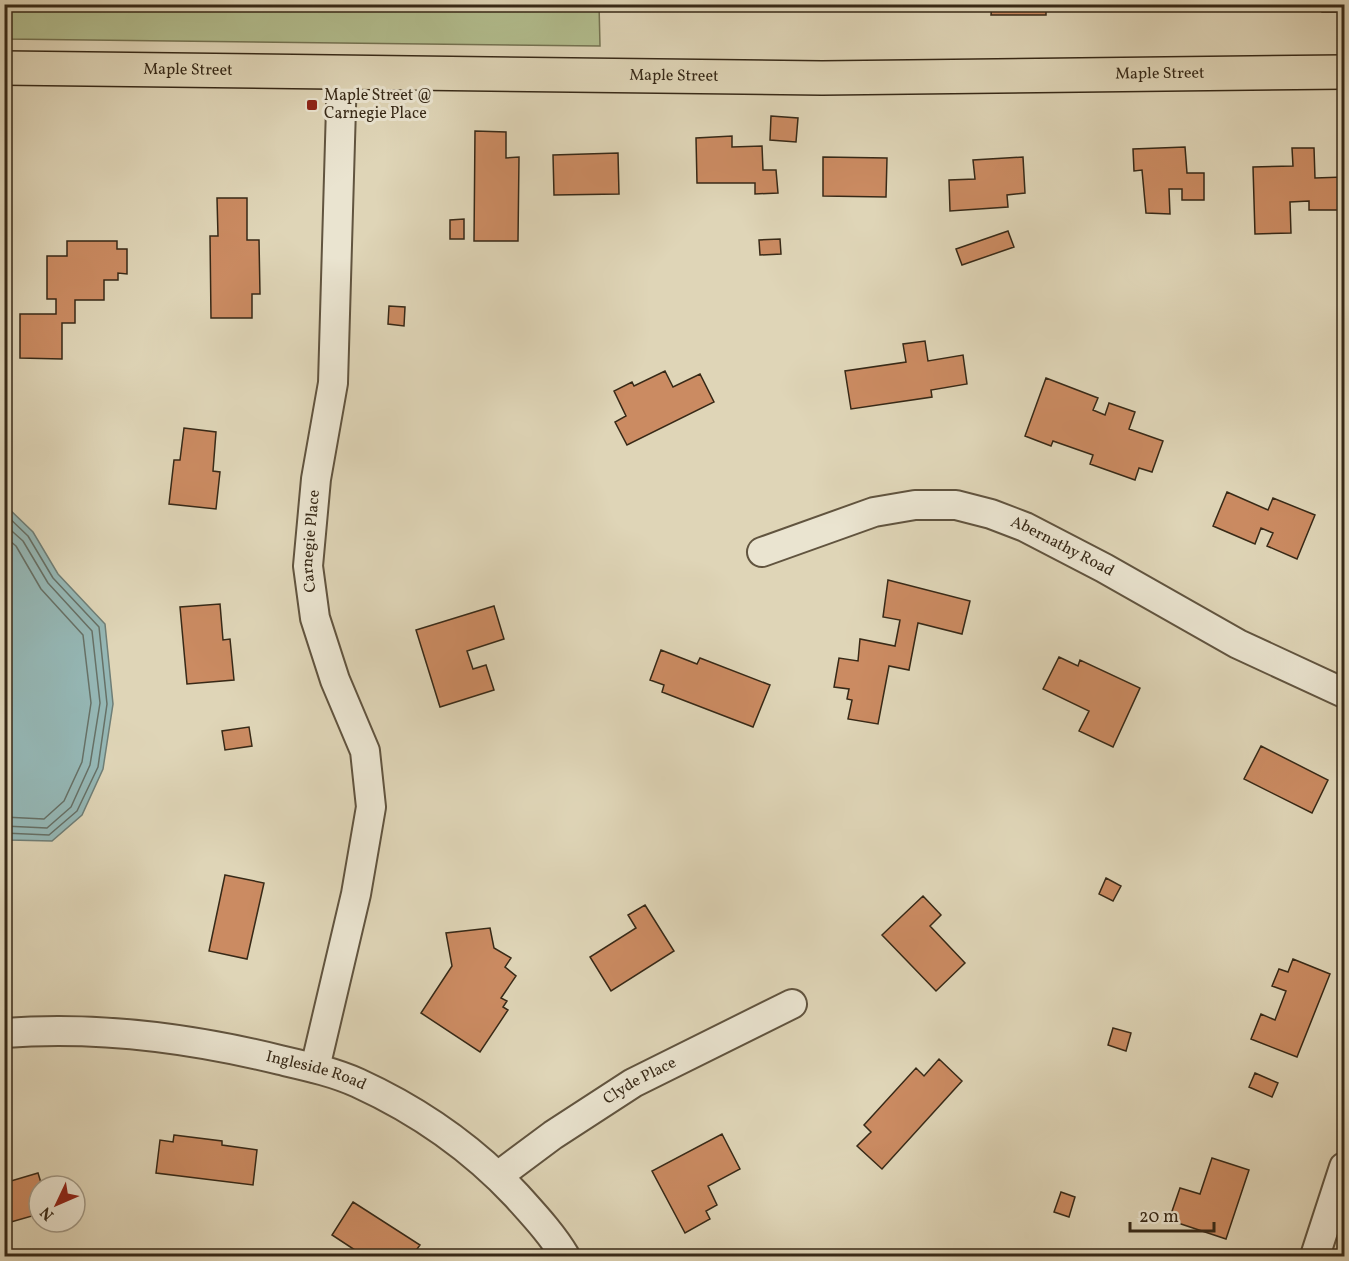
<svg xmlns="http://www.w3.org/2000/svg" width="1349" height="1261" font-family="Vollkorn,serif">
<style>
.green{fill:#b2bd8e;stroke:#747352;stroke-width:1.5}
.water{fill:#95b7b5;stroke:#6f7e76;stroke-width:1.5}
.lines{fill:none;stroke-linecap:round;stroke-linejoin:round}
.shore{stroke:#667066;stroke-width:1.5}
.building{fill:#cb8b62;stroke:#372917;stroke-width:1.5}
.minor-casing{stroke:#61543f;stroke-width:32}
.major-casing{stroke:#372917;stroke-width:36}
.minor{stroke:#eae4d0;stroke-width:28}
.major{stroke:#dfd5b7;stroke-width:33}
.poi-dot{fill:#8f2418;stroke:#eae4d0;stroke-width:2}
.labels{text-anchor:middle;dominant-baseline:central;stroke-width:6;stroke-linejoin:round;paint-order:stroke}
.street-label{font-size:16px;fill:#372917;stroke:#eae4d0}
.poi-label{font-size:16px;fill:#372917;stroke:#eae4d0;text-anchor:start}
</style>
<rect width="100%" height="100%" fill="#dfd5b7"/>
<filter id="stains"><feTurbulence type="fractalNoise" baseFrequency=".00333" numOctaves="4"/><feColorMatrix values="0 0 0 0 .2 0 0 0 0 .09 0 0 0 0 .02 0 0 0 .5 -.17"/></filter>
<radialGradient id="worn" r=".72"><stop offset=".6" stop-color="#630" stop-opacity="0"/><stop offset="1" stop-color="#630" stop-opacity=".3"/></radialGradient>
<path class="green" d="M599,4L600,46L5,39V5Z"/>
<path class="water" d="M5,505L33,532L58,574L105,624L113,704L103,769L82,815L52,841L9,840L5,838Z"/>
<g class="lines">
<path class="shore" d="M4,513L28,536L53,578L99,627L107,704L98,767L77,811L49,835L4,833
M4,524L23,541L48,583L92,631L100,703L90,765L71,807L47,828L4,826
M4,536L16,546L41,589L83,635L91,703L82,762L64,801L44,819L4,817"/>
</g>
<path class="building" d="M992,4H1046V15H991Z
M1080,4H1122V8H1080Z
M1205,4H1248V7L1205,8Z
M1322,4H1344V12H1322Z
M771,116L798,118L796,142L770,140Z
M475,131L506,132V158L519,157L518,241H474Z
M732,136V147L762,146L763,170H776L778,193L755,194V183H697L696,138Z
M1185,147L1187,173H1204V200H1182V189H1169L1170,214L1146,213L1142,170L1134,171L1133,149Z
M1292,148H1314L1315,178L1344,177V210H1309V201L1290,202L1291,233L1255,234L1253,167L1293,166Z
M618,153L619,194L554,195L553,155Z
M823,157L887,158L886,197L823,196Z
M1023,157L1025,193L1007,195L1008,207L950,211L949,180L975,179L973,160Z
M217,198H247V240H259L260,294H252V318H211L210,236H218Z
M464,219V239H450V220Z
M1008,231L1014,247L962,265L956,249Z
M780,239L781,254L760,255L759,240Z
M67,241H117V249H127V274L118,273V280H104V300H75V323H62V359L20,358V314H56V299H47V256H67Z
M389,306L405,307L404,326L388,324Z
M925,341L928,361L963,355L967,384L931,390L932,397L851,409L845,371L906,362L903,344Z
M665,371L673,387L700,374L714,402L627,445L615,422L626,416L614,391L632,382L634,386Z
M1046,378L1098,398L1093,410L1105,415L1109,403L1135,412L1129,429L1163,441L1152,472L1139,468L1135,480L1090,464L1093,455L1053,441L1051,446L1025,436Z
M184,428L216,432L213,471L220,472L216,509L169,504L174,460H180Z
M1227,492L1268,510L1273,498L1315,515L1297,559L1267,546L1273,533L1261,528L1255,544L1213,526Z
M888,580L970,601L962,634L918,623L909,670L889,666L878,724L848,719L852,700L847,699L849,689L834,687L839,658L858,661L860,639L895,646L900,620L883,617Z
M220,604L223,640L230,639L234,680L187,684L180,607Z
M494,606L504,639L467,651L473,669L486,665L494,690L440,707L416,630Z
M661,650L697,664L700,658L770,685L753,727L662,692L664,685L650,680Z
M1059,657L1078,666L1080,660L1140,688L1113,747L1079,731L1089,711L1043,689Z
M249,727L252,746L225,750L222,731Z
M1261,746L1328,780L1312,813L1244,779Z
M225,875L264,883L247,959L209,951Z
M1106,878L1121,886L1113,901L1099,894Z
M923,896L941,915L930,926L965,963L936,991L882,935Z
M645,905L674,951L611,991L590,957L636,928L628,915Z
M490,928L494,948L511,958L505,967L516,976L501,998L507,1001L503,1007L508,1010L480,1052L421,1013L452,966L446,933Z
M1293,959L1330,974L1297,1057L1251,1039L1261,1014L1275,1020L1286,991L1272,986L1279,969L1288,972Z
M1113,1028L1131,1033L1126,1051L1108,1045Z
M939,1059L962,1081L882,1169L857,1146L871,1132L864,1125L916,1068L924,1076Z
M1255,1073L1278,1083L1272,1097L1249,1087Z
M722,1134L740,1169L708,1186L717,1205L706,1211L710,1219L685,1233L652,1171Z
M174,1135L222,1141V1145L257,1150L253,1185L156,1173L160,1140L173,1142Z
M1212,1158L1249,1170L1226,1239L1169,1220L1180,1188L1200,1194Z
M38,1173L42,1186H39V1214L4,1224V1183Z
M1061,1192L1075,1197L1069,1217L1054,1212Z
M353,1202L420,1245L412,1256H364L332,1235Z"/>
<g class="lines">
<defs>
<g id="minor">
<path id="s1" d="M762,552L874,512L915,505H956L991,514L1025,527L1104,568L1238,644L1344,693"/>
<path id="s2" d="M4,1033C96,1026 191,1038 280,1060C306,1066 334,1072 358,1083C417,1110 473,1149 517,1196C534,1215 552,1234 565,1256"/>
<path id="s3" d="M315,1068L356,894L371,807L365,751L335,680L315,618L308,566L316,479L333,383L342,73"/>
<path id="s4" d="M498,1176L553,1135L633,1083L792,1004"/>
<path d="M1315,1256L1344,1167"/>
</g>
<g id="major">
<path id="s5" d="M4,68L822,78L1344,72"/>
</g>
</defs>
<use href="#minor" class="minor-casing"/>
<use href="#major" class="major-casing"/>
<use href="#minor" class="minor"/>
<use href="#major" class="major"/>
</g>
<rect class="poi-dot" x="306" y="99" width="12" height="12" rx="3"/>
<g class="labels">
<g class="street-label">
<text stroke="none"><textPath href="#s5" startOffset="184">Maple Street</textPath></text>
<text stroke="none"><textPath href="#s5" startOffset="1156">Maple Street</textPath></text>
<text stroke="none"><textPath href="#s5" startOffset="670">Maple Street</textPath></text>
<text stroke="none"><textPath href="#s3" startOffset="543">Carnegie Place</textPath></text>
<text stroke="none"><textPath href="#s1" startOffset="316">Abernathy Road</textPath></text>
<text stroke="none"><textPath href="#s2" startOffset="316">Ingleside Road</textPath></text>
<text stroke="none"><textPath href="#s4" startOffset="171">Clyde Place</textPath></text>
</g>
<g class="poi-label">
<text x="324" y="96">Maple Street @<tspan x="324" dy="18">Carnegie Place</tspan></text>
</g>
</g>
<rect width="1349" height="1261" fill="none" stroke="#dfd5b7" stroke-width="24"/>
<rect x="6" y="6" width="1337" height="1249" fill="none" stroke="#372917" stroke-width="3"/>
<rect x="12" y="12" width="1325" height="1237" fill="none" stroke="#372917" stroke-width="1.5"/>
<g transform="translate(57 1204) rotate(226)"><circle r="28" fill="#eae4d0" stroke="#a29986" stroke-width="1.5"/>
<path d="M0-4.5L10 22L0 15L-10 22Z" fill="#8f2418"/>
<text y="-9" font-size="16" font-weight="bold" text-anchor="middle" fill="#372917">N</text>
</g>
<path d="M1130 1222v9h84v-9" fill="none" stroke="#372917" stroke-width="3"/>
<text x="1139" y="1222" font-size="18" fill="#372917" stroke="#eae4d0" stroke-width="4.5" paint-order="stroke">20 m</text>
<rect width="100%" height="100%" filter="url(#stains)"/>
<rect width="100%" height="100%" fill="url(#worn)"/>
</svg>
